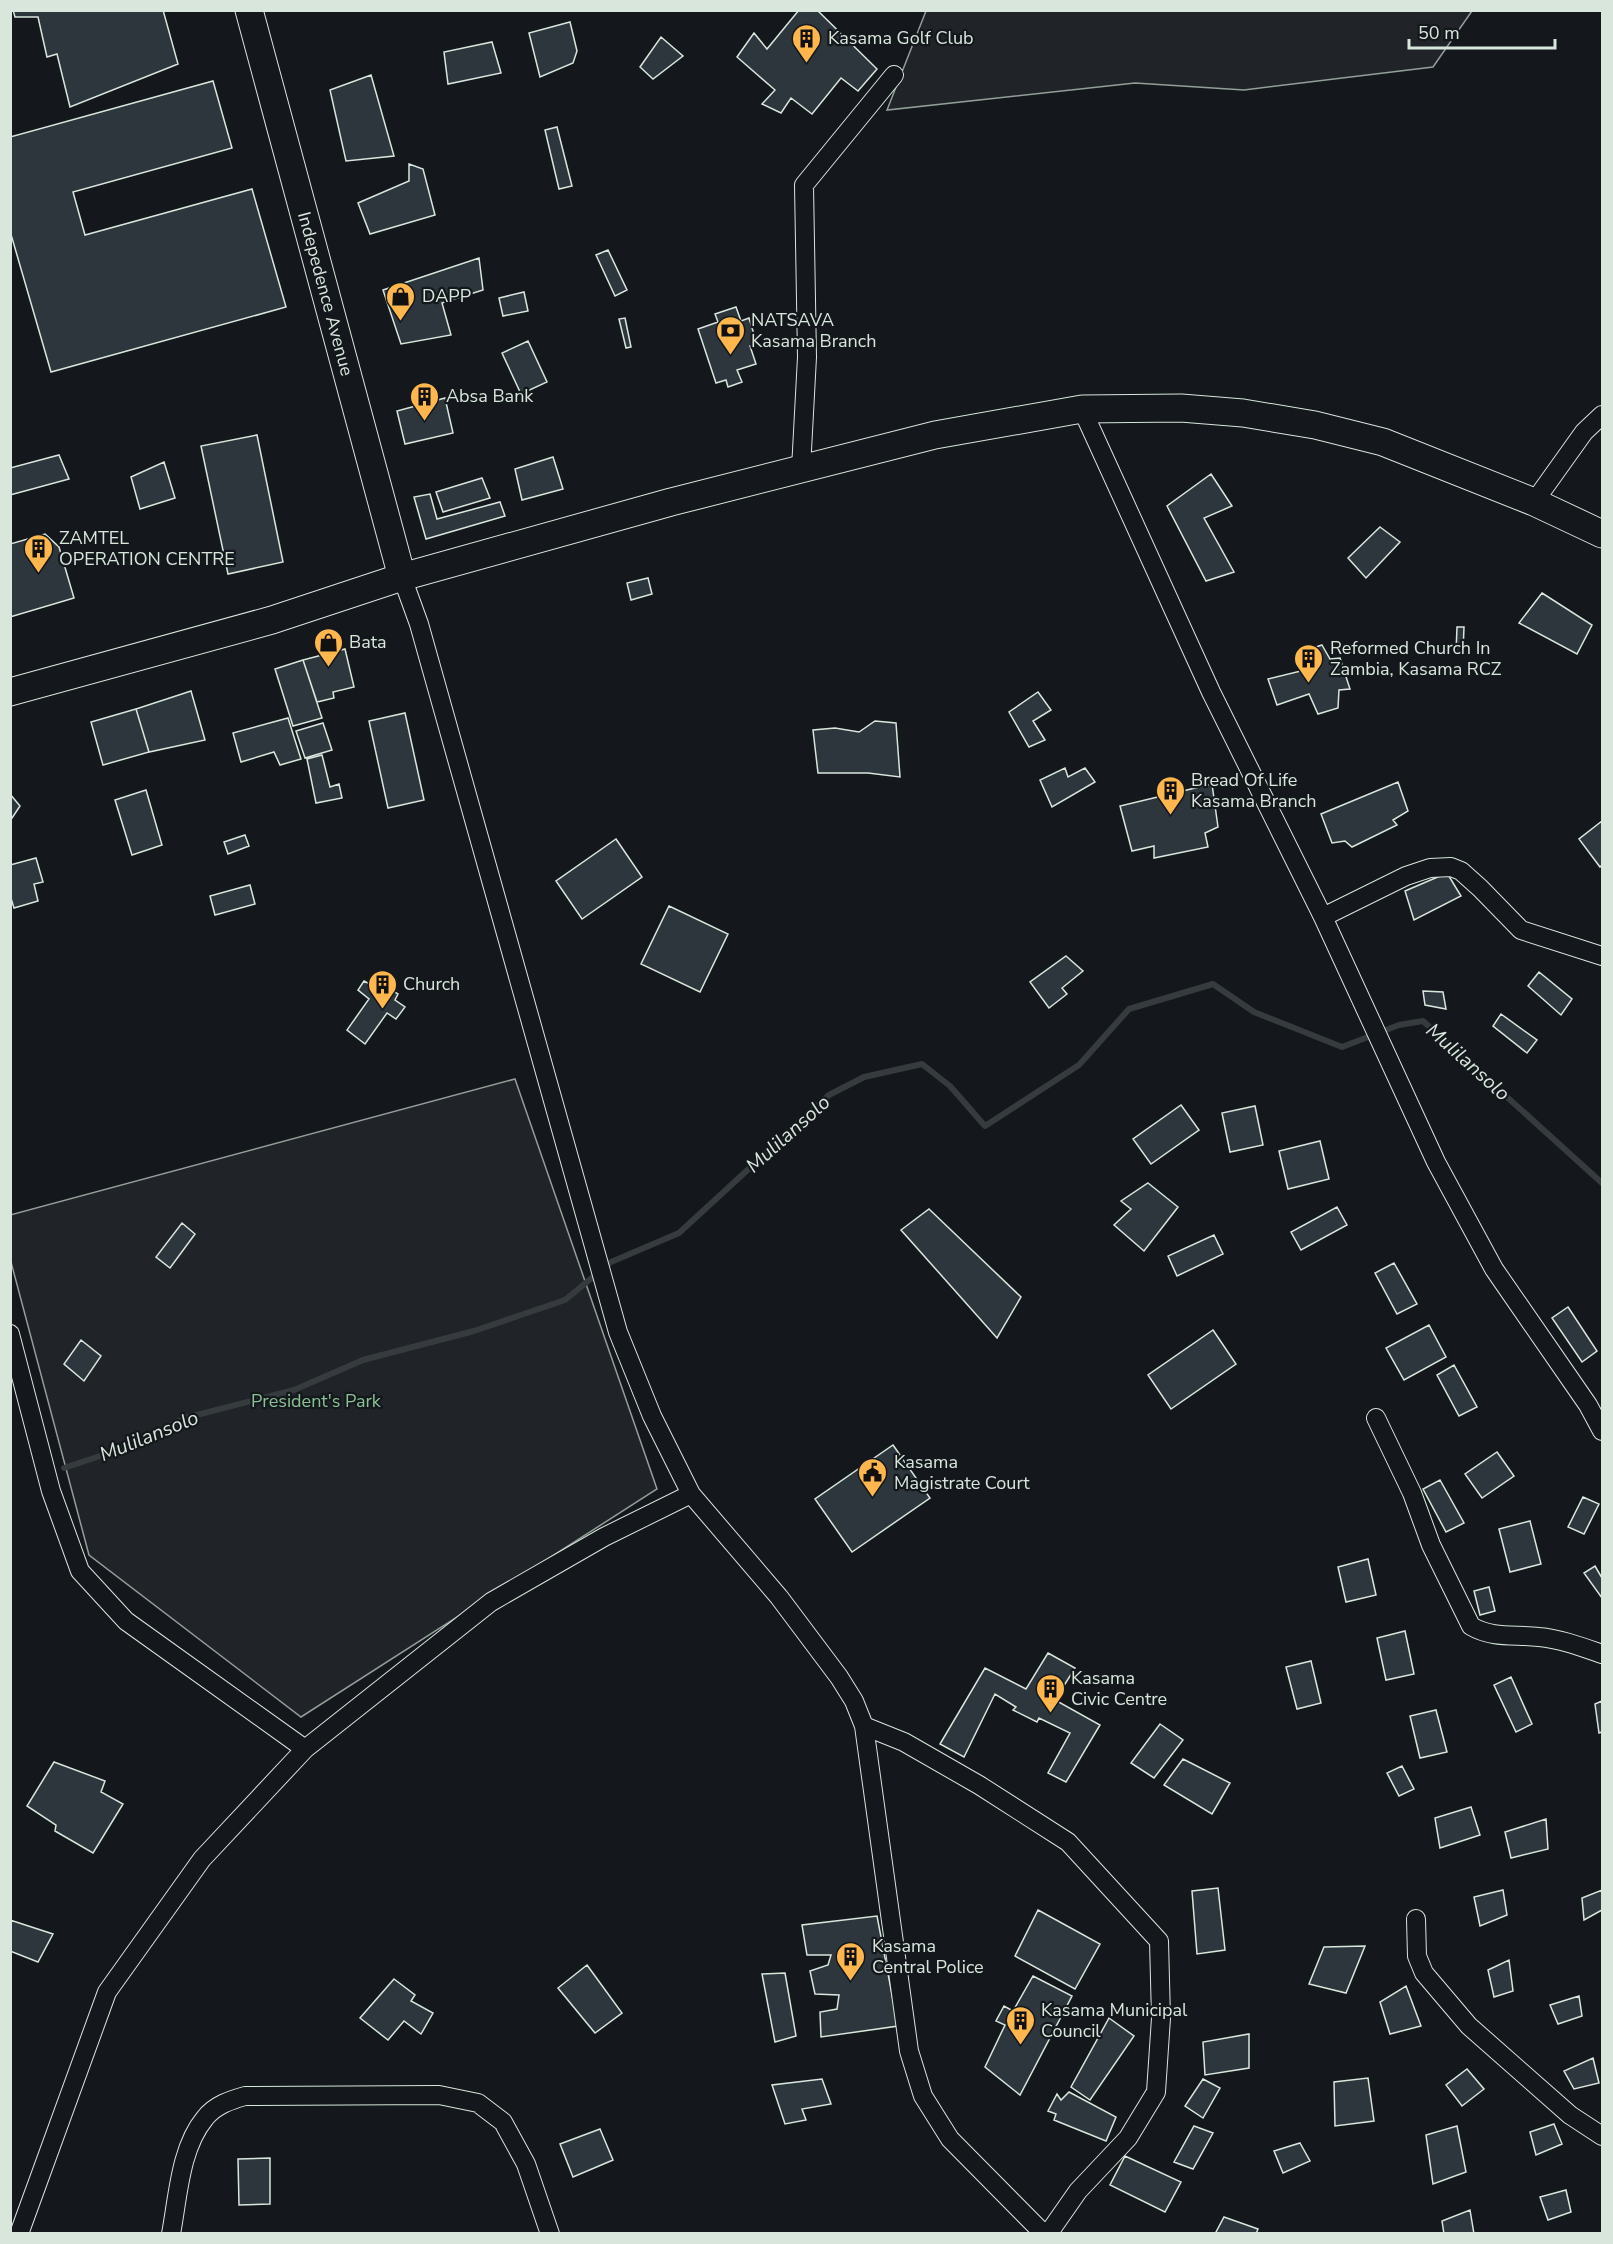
<svg xmlns="http://www.w3.org/2000/svg" width="1613" height="2244" font-family="'Nunito Sans',sans-serif">
<style>
.green{fill:#202428;stroke:#939e99;stroke-width:1.5}
.lines{fill:none;stroke-linecap:round;stroke-linejoin:round}
.stream{stroke:#363b3e;stroke-width:6}
.building{fill:#2c363c;stroke:#d8e6dc;stroke-width:1.5}
.minor-casing{stroke:#d8e6dc;stroke-width:20}
.primary-casing{stroke:#d8e6dc;stroke-width:29}
.minor{stroke:#14181c;stroke-width:18}
.primary{stroke:#14181c;stroke-width:27}
.labels{text-anchor:middle;dominant-baseline:central;stroke-width:4.5;stroke-linejoin:round;paint-order:stroke}
.poi-label{font-size:18px;fill:#d8e6dc;stroke:#14181c;text-anchor:start}
.street-label{font-size:18px;fill:#d8e6dc;stroke:#14181c}
.park-label{font-size:18px;fill:#8ac095;stroke:#14181c}
.water-label{font-size:20px;font-style:italic;fill:#d8e6dc;stroke:#14181c}
</style>
<rect width="100%" height="100%" fill="#14181c"/>
<path class="green" d="M926,11H1472L1433,67L1244,90L1135,83L887,110Z
M515,1079L657,1489L301,1717L89,1555L11,1262L10,1215Z"/>
<g class="lines">
<path class="stream" d="M64,1468L136,1444L185,1418L294,1390L363,1360L474,1331L565,1300L611,1262L679,1233L829,1095L864,1077L922,1064L950,1086L985,1126L1079,1065L1129,1009L1213,984L1254,1012L1342,1047L1399,1025L1423,1021L1602,1183"/>
</g>
<path class="building" d="M13,10H163L178,64L70,107L57,54L47,57L38,17H15Z
M799,10H817L877,69L858,91L841,78L812,114L791,98L781,113L762,104L775,90L737,57L754,33L767,49Z
M570,22L577,51L573,63L540,77L529,33Z
M661,37L683,56L653,79L640,67Z
M492,42L501,73L448,84L444,52Z
M371,75L394,156L346,161L330,90Z
M213,81L232,148L73,192L85,235L252,189L286,307L51,372L10,231V137Z
M557,127L572,186L559,189L545,130Z
M409,164L423,169L435,215L370,234L358,203L409,181Z
M608,250L627,290L615,296L596,255Z
M479,258L483,290L442,303L451,335L401,344L383,290Z
M524,292L528,311L503,316L499,298Z
M736,307L741,321L749,318L757,344L750,346L756,364L737,370L742,382L728,387L726,380L716,383L698,329L718,322L715,314Z
M625,318L631,347L626,348L619,319Z
M528,341L547,382L521,394L502,353Z
M445,398L453,433L405,444L397,411Z
M257,435L283,562L228,574L201,446Z
M59,455L69,479L10,495V468Z
M553,457L563,489L522,500L515,469Z
M164,462L175,498L140,509L131,477Z
M1211,474L1232,506L1204,518L1234,572L1206,581L1167,506Z
M482,478L490,498L443,512L436,492Z
M430,494L437,519L500,502L505,516L426,539L414,497Z
M1380,527L1400,542L1366,578L1348,558Z
M45,534L59,547L74,598L10,617V544Z
M648,578L652,594L631,600L627,583Z
M1542,593L1592,625L1577,654L1519,623Z
M1457,627H1464L1463,652H1456Z
M1322,645L1330,659L1340,658L1350,689L1339,690L1338,708L1318,714L1309,694L1277,705L1268,679L1305,670L1298,653Z
M345,649L354,687L333,692L334,698L317,702L303,660Z
M303,660L322,718L293,726L275,669Z
M191,691L205,740L149,752L136,709Z
M1038,692L1051,710L1033,721L1045,740L1029,747L1009,712Z
M136,709L149,752L103,765L91,722Z
M405,713L424,800L388,808L369,721Z
M288,718L301,759L280,765L274,752L241,762L233,733Z
M875,721L896,723L900,777L868,773H818L813,730L835,728L859,732Z
M323,723L332,750L305,758L296,731Z
M322,755L330,787L339,784L342,798L316,803L307,759Z
M1065,768L1068,777L1085,768L1095,782L1052,807L1040,780Z
M1398,782L1408,811L1393,820L1397,825L1352,847L1345,841L1332,843L1321,814Z
M1212,784L1218,827L1205,833L1208,847L1154,858V846L1132,851L1120,806Z
M146,790L162,845L132,855L115,800Z
M10,794L20,806L10,821Z
M1602,821V865L1600,867L1579,839Z
M245,835L249,846L228,854L224,842Z
M616,839L642,877L582,919L556,881Z
M36,858L43,882L34,884L38,901L14,908L10,895V865Z
M1447,873L1461,896L1414,920L1405,891Z
M250,885L255,904L215,915L210,896Z
M669,906L728,934L700,992L641,964Z
M1066,956L1083,971L1062,988L1067,994L1049,1008L1030,982Z
M1539,972L1572,999L1561,1015L1528,986Z
M364,981L375,987L378,981L398,994L395,1000L405,1007L396,1019L387,1013L365,1044L347,1030L369,999L358,990Z
M1423,991L1443,992L1446,1009L1425,1005Z
M1501,1014L1537,1040L1527,1053L1493,1026Z
M1181,1105L1199,1130L1151,1164L1133,1139Z
M1255,1106L1263,1145L1230,1152L1222,1113Z
M1320,1141L1329,1179L1288,1189L1279,1151Z
M1148,1183L1178,1207L1144,1251L1114,1225L1131,1209L1121,1201Z
M1337,1207L1347,1225L1301,1250L1291,1232Z
M929,1209L1021,1297L997,1338L901,1230Z
M182,1223L195,1234L170,1268L156,1257Z
M1214,1235L1223,1254L1177,1276L1168,1256Z
M1394,1263L1417,1304L1397,1314L1375,1273Z
M1568,1307L1597,1351L1582,1362L1552,1318Z
M1429,1325L1446,1357L1404,1380L1386,1348Z
M1213,1330L1236,1364L1171,1409L1148,1375Z
M81,1340L101,1356L84,1381L64,1364Z
M1454,1365L1477,1407L1459,1416L1437,1375Z
M893,1445L930,1498L852,1552L815,1499Z
M1497,1452L1514,1476L1482,1498L1465,1474Z
M1440,1480L1464,1523L1446,1532L1423,1489Z
M1583,1497L1599,1504L1584,1534L1568,1527Z
M1530,1521L1541,1564L1510,1572L1499,1529Z
M1368,1559L1376,1595L1346,1602L1338,1567Z
M1595,1566L1602,1578V1598L1584,1573Z
M1489,1587L1495,1611L1480,1615L1474,1591Z
M1405,1631L1414,1674L1386,1680L1377,1638Z
M1048,1653L1075,1668L1055,1700L1100,1725L1066,1782L1048,1773L1070,1733L1039,1718L1037,1722L1013,1710L1016,1707L995,1694L964,1757L940,1744L985,1668L1026,1689Z
M1311,1661L1321,1703L1297,1709L1286,1667Z
M1511,1677L1532,1724L1516,1732L1494,1685Z
M1602,1701V1732L1599,1733L1595,1704Z
M1436,1710L1447,1752L1420,1758L1410,1716Z
M1160,1724L1183,1740L1154,1778L1131,1763Z
M1183,1759L1230,1783L1212,1814L1164,1785Z
M54,1762L105,1781L101,1792L123,1804L93,1853L55,1831L56,1825L27,1806Z
M1402,1766L1414,1789L1399,1796L1387,1773Z
M1471,1807L1480,1835L1440,1848L1435,1818Z
M1546,1819L1548,1849L1511,1858L1505,1832Z
M1218,1888L1225,1950L1197,1954L1192,1891Z
M1503,1890L1507,1915L1480,1926L1474,1897Z
M1602,1890V1910L1584,1920L1582,1898Z
M1038,1910L1100,1944L1075,1989L1015,1956Z
M877,1916L898,2026L821,2037L820,2012L837,2009L839,1995L815,1994L810,1971L828,1965L831,1955H807L802,1925Z
M10,1920L53,1934L38,1962L10,1951Z
M1365,1946L1346,1993L1309,1984L1324,1947Z
M1509,1960L1513,1991L1494,1997L1488,1970Z
M587,1965L622,2013L595,2033L558,1988Z
M785,1973L796,2036L775,2042L762,1974Z
M1033,1976L1072,1996L1020,2095L985,2067L1005,2025L996,2021L1004,2006L1013,2011Z
M394,1979L415,1995L411,2001L433,2013L421,2034L404,2021L388,2040L360,2018Z
M1406,1986L1421,2026L1390,2034L1380,2002Z
M1579,1996L1582,2016L1558,2024L1550,2005Z
M1109,2018L1134,2036L1090,2100L1071,2087Z
M1249,2034V2068L1205,2075L1203,2042Z
M1593,2058L1599,2083L1574,2089L1564,2071Z
M1467,2069L1484,2089L1462,2106L1446,2085Z
M1368,2078L1374,2121L1335,2126L1334,2082Z
M822,2079L831,2104L802,2109L806,2120L785,2124L772,2085Z
M1203,2079L1220,2088L1203,2118L1185,2106Z
M1069,2092L1116,2117L1106,2141L1054,2120L1056,2114L1048,2111L1057,2094L1061,2100Z
M1554,2124L1562,2144L1536,2155L1530,2132Z
M1194,2126L1213,2133L1193,2169L1174,2162Z
M1457,2126L1466,2172L1433,2184L1426,2135Z
M600,2129L613,2160L573,2177L560,2144Z
M1300,2143L1310,2161L1283,2173L1274,2151Z
M1125,2156L1181,2182L1165,2212L1110,2185Z
M270,2158V2204L239,2205L238,2159Z
M1566,2190L1571,2212L1548,2220L1540,2197Z
M1470,2210L1474,2234H1444L1442,2221Z
M1224,2217L1258,2229L1256,2234H1215Z"/>
<g class="lines">
<defs>
<path id="minor" d="M1082,409L1211,692L1323,917L1436,1162L1494,1269L1588,1405L1602,1431
M801,469L807,357L804,185L894,75
M1534,502L1584,432L1602,415
M402,577L419,624L618,1332L652,1416L691,1494L779,1597L839,1677L854,1701L864,1726L909,2051L923,2096L950,2139L1044,2234
M1323,917L1406,876L1430,868L1451,867L1461,871L1480,888L1521,930L1602,956
M10,1334L51,1491L80,1571L126,1621L305,1749
M1376,1418L1412,1493L1431,1545L1471,1626C1493,1639 1515,1634 1539,1637C1561,1639 1582,1647 1602,1654
M864,1726L904,1742L979,1785L1068,1842L1159,1941L1161,2018L1156,2092L1128,2138L1078,2191L1048,2234
M1416,1919L1417,1956L1424,1973L1469,2026L1570,2115L1602,2136
M19,2234L107,1992L202,1859L305,1749L491,1602L604,1537L691,1494
M171,2234C178,2197 180,2148 205,2118C215,2105 231,2100 245,2096L439,2095L478,2103L503,2122L526,2164L550,2234"/>
<g id="primary">
<path id="s1" d="M249,10L402,577"/>
<path d="M10,692L272,620L402,577L671,502L935,435L1082,409L1181,408L1243,413L1315,425L1383,442L1534,502L1602,534"/>
</g>
</defs>
<use href="#minor" class="minor-casing"/>
<use href="#primary" class="primary-casing"/>
<use href="#minor" class="minor"/>
<use href="#primary" class="primary"/>
</g>
<defs>
<symbol id="building-pin" viewBox="-11 -11 22 30"><path d="M0 17L-7.5 6A9.5 9.5 0 1 1 7.5 6Z" fill="#ffb74d" stroke="#14181c"/><path d="M-4-6H4V6H1V3H-1V6H-4ZM-2.5-4.3h1.7v1.8h-1.7ZM.8-4.3h1.7v1.8H.8ZM-2.5-1h1.7V.8h-1.7ZM.8-1h1.7V.8H.8Z" fill="#111"/></symbol>
<symbol id="shop-pin" viewBox="-11 -11 22 30"><path d="M0 17L-7.5 6A9.5 9.5 0 1 1 7.5 6Z" fill="#ffb74d" stroke="#14181c"/><path d="M-5-2.5h2.3a2.7 3.5 0 0 1 5.4 0H5L5.5 6h-11ZM-1.5-2.5h3a1.5 2.3 0 0 0-3 0Z" fill="#111"/></symbol>
<symbol id="bank-pin" viewBox="-11 -11 22 30"><path d="M0 17L-7.5 6A9.5 9.5 0 1 1 7.5 6Z" fill="#ffb74d" stroke="#14181c"/><path d="M-6-4H6V4H-6ZM0-2.3a2.3 2.3 0 1 0 0 4.6a2.3 2.3 0 1 0 0-4.6Z" fill="#111"/></symbol>
<symbol id="civic-pin" viewBox="-11 -11 22 30"><path d="M0 17L-7.5 6A9.5 9.5 0 1 1 7.5 6Z" fill="#ffb74d" stroke="#14181c"/><path d="M-.6-6.5H3V-4.5H.6V-3L4-1V1h2V6H-6V1h2V-1L-.6-3ZM-1.2 2.5V6h2.4V2.5Z" fill="#111"/></symbol>
</defs>
<g fill-rule="evenodd">
<use href="#building-pin" x="790" y="22" width="33" height="45"/>
<use href="#shop-pin" x="384" y="280" width="33" height="45"/>
<use href="#bank-pin" x="714" y="314" width="33" height="45"/>
<use href="#building-pin" x="408" y="380" width="33" height="45"/>
<use href="#building-pin" x="22" y="532" width="33" height="45"/>
<use href="#shop-pin" x="312" y="626" width="33" height="45"/>
<use href="#building-pin" x="1292" y="642" width="33" height="45"/>
<use href="#building-pin" x="1154" y="774" width="33" height="45"/>
<use href="#building-pin" x="366" y="968" width="33" height="45"/>
<use href="#civic-pin" x="856" y="1456" width="33" height="45"/>
<use href="#building-pin" x="1034" y="1672" width="33" height="45"/>
<use href="#building-pin" x="834" y="1940" width="33" height="45"/>
<use href="#building-pin" x="1004" y="2004" width="33" height="45"/>
</g>
<g class="labels">
<g class="poi-label">
<text x="828" y="38">Kasama Golf Club</text>
<text x="422" y="296">DAPP</text>
<text x="751" y="320">NATSAVA<tspan x="751" dy="21">Kasama Branch</tspan></text>
<text x="446" y="396">Absa Bank</text>
<text x="59" y="538">ZAMTEL<tspan x="59" dy="21">OPERATION CENTRE</tspan></text>
<text x="349" y="642">Bata</text>
<text x="1330" y="648">Reformed Church In<tspan x="1330" dy="21">Zambia, Kasama RCZ</tspan></text>
<text x="1191" y="780">Bread Of Life<tspan x="1191" dy="21">Kasama Branch</tspan></text>
<text x="403" y="984">Church</text>
<text x="894" y="1462">Kasama<tspan x="894" dy="21">Magistrate Court</tspan></text>
<text x="1071" y="1678">Kasama<tspan x="1071" dy="21">Civic Centre</tspan></text>
<text x="872" y="1946">Kasama<tspan x="872" dy="21">Central Police</tspan></text>
<text x="1041" y="2010">Kasama Municipal<tspan x="1041" dy="21">Council</tspan></text>
</g>
<g class="street-label">
<text stroke="none"><textPath href="#s1" startOffset="294">Indepedence Avenue</textPath></text>
</g>
<g class="park-label">
<text x="316" y="1401">President's Park</text>
</g>
<g class="water-label">
<text transform="translate(1468 1062) rotate(42)">Mulilansolo</text>
<text transform="translate(788 1134) rotate(-42)">Mulilansolo</text>
<text transform="translate(149 1436) rotate(-22)">Mulilansolo</text>
</g>
</g>
<rect width="1613" height="2244" fill="none" stroke="#d8e6dc" stroke-width="24"/>
<path d="M1409 39v9h146v-9" fill="none" stroke="#d8e6dc" stroke-width="3"/>
<text x="1418" y="39" font-size="18" fill="#d8e6dc" stroke="#14181c" stroke-width="4.5" paint-order="stroke">50 m</text>
</svg>
